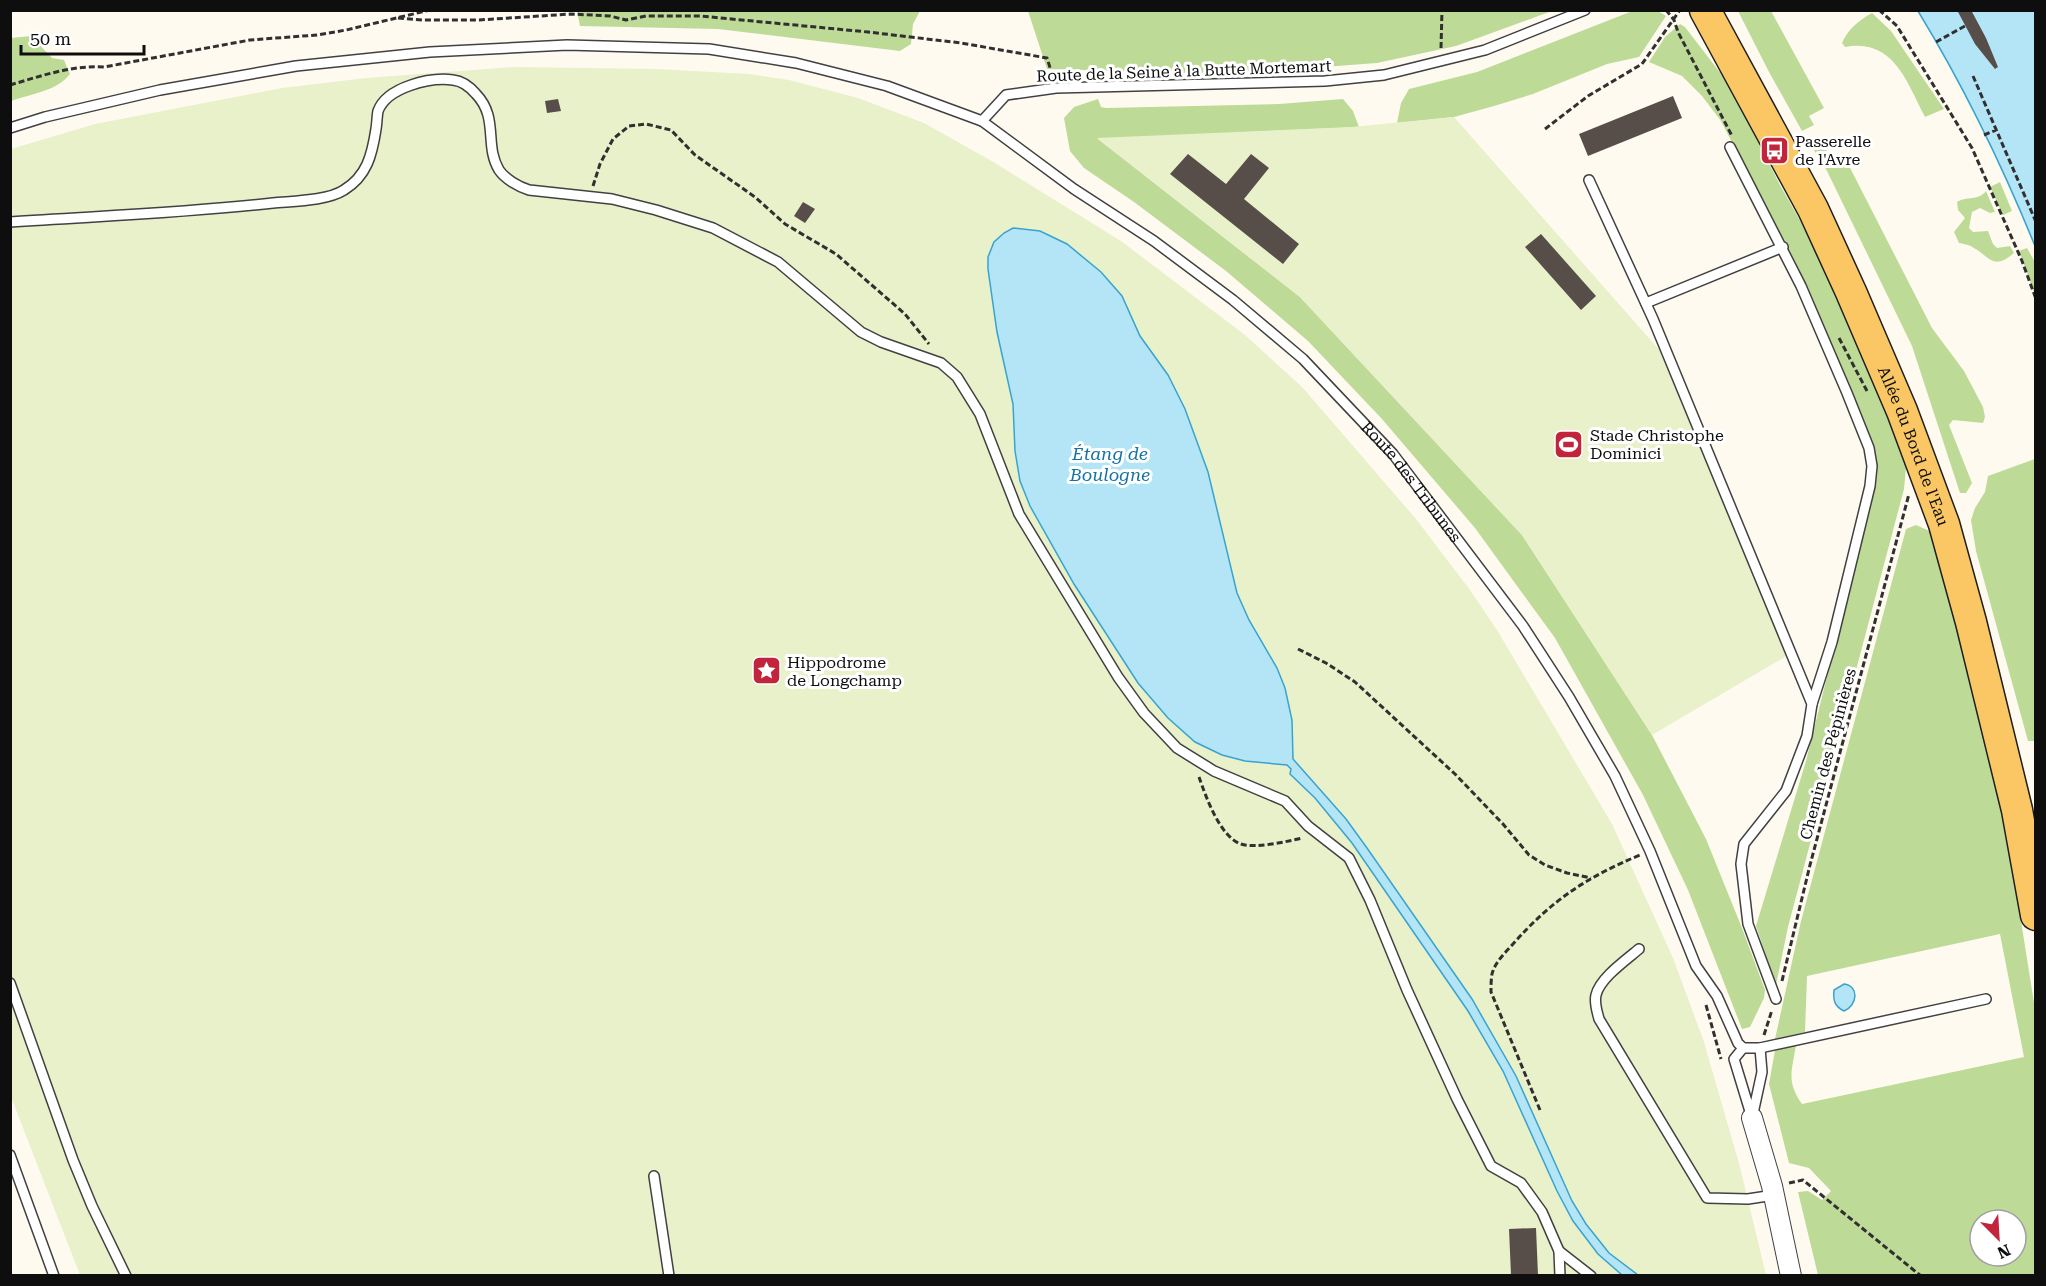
<svg xmlns="http://www.w3.org/2000/svg" width="2046" height="1286" font-family="'Roboto Serif',serif">
<style>
.forest{fill:#bddb97;fill-rule:evenodd}
.pitch{fill:#e8f1ca}
.water{fill:#b3e5f7;stroke:#39a3cf;stroke-width:1.5}
.building{fill:#574e4a}
.lines{fill:none;stroke-linecap:round;stroke-linejoin:round}
.service-casing{stroke:#414141;stroke-width:12}
.minor-casing{stroke:#414141;stroke-width:22}
.primary-casing{stroke:#1f1f1f;stroke-width:33}
.path{stroke:#303030;stroke-width:3;stroke-dasharray:6 3;stroke-linecap:butt}
.service{stroke:#fff;stroke-width:9}
.minor{stroke:#fff;stroke-width:20}
.primary{stroke:#fac764;stroke-width:30}
.labels{text-anchor:middle;dominant-baseline:central;stroke-width:6;stroke-linejoin:round;paint-order:stroke}
.street-label{font-size:16px;fill:#0e0e0e;stroke:#fff}
.poi-label{font-size:16px;fill:#0e0e0e;stroke:#fff;text-anchor:start}
.water-label{font-size:18px;font-style:italic;fill:#1573a3;stroke:#fff}
</style>
<rect width="100%" height="100%" fill="#fffaf0"/>
<path class="forest" d="M1635,10L1658,11L1666,16L1639,57L1607,64L1533,94L1494,106L1454,117L1397,123L1401,103L1409,89L1477,72Z
M577,11V10L920,11L913,24L911,44L900,51L718,29L580,26Z
M1028,11V10L1552,11L1456,46L1377,63L1269,71L1193,73L1047,69Z
M1738,11H1771L1824,108L1809,116L1814,125L1802,131L1769,72Z
M1872,13L1891,31L1944,109L1925,117C1907,83 1894,38 1845,47L1842,43C1848,29 1859,20 1872,13Z
M1680,24L1685,27L1728,83L1780,185L1832,277L1901,446L1906,468L1904,489L1788,927L1776,985L1756,926L1806,761L1877,476L1872,444L1813,300L1721,121L1702,96L1682,76L1649,62L1665,37Z
M31,36L52,58L64,60L70,74C57,91 31,94 11,101V38Z
M1098,99L1101,107L1106,108L1279,104L1343,99L1353,111L1359,127L1098,139L1300,297L1522,535L1652,735L1706,839L1742,928L1765,990L1764,998L1750,1027L1742,1029L1688,890L1643,795L1555,638L1475,528L1382,419L1308,341L1226,271L1134,202L1084,168L1070,151L1064,118L1074,107Z
M1823,143L1833,164L1845,158L1932,328L1964,371L1983,407L1985,417L1983,423L1953,420L1949,425L1972,483L1966,493H1960L1912,346L1827,171L1812,147Z
M2000,182L2012,211L2003,215L1990,187Z
M1986,191L1995,212L1990,213L1980,208L1972,212L1969,228L1973,232L1988,231L1993,244L1997,248L2010,246L2014,253C1993,271 1990,257 1974,248C1970,245 1964,244 1959,243L1954,232L1965,218L1958,210L1957,202C1966,196 1979,201 1986,191Z
M2027,248L2035,262V295L2019,251Z
M2035,459L2036,741H2028L1976,551L1971,520L1975,508L1985,492L1988,476Z
M1916,525L1934,533L1983,721L2011,858L2035,1009V1275H1818L1798,1192L1808,1191L1822,1200L1831,1191L1809,1168L1789,1163L1769,1084L1775,1050L1796,1045C1792,1071 1786,1081 1802,1104L2024,1057L2000,934L1807,976L1805,1032L1775,1039L1801,921L1906,529ZM1980,1220H2016V1256H1980Z"/>
<path class="pitch" d="M514,67L655,69L749,74L789,80L858,98L924,123L990,160L1121,241L1245,335L1303,388L1416,519L1470,590L1497,630L1612,824L1673,958L1704,1042L1740,1167L1766,1275H80L11,1097V149L95,124L282,88L366,78Z
M1454,117L1662,353L1790,654L1652,735L1522,535L1300,297L1097,138L1352,127Z"/>
<path class="water" d="M1918,11H2035V246C2002,165 1963,85 1918,11Z
M1013,228L1040,231L1067,244L1101,272L1122,296L1140,336L1168,375L1185,409L1208,472L1237,593L1249,620L1277,668L1285,688L1292,720L1293,759L1346,819L1367,848L1472,999L1516,1076L1572,1201L1586,1224L1609,1253L1638,1275H1622L1598,1254L1573,1221L1557,1191L1503,1071L1468,1011L1352,843L1315,798L1290,774L1291,769L1287,765L1245,761L1222,755L1195,742L1168,718L1138,683L1074,584L1030,506L1020,481L1015,451L1013,404L997,332L988,269V257L994,242L1004,233Z
M1844,984C1860,986 1857,1006 1844,1011C1834,1006 1833,1000 1834,990Z"/>
<path class="building" d="M1957,10H1971L1986,38L1998,67L1995,69L1975,44Z
M1673,96L1682,118L1588,156L1579,134Z
M558,99L561,111L547,113L545,101Z
M1188,154L1226,184L1251,154L1269,168L1244,199L1299,244L1283,264L1170,174Z
M803,202L815,209L805,223L794,216Z
M1541,234L1596,296L1581,310L1525,247Z
M1536,1228L1538,1275H1511L1509,1229Z"/>
<g class="lines">
<defs>
<g id="service">
<path d="M982,121L1006,95L1056,88L1325,81L1384,75L1485,50L1585,10"/>
<path id="s1" d="M10,128L45,117L160,90L296,66L430,52L567,45L709,49L796,63L887,86L982,121L1074,189L1154,241L1233,300L1303,359L1393,454L1523,626L1569,697L1615,776L1650,851L1696,966L1717,996L1738,1043L1743,1048"/>
<path d="M1730,147L1801,286L1847,393L1869,448L1872,466L1870,486L1832,642L1812,704"/>
<path d="M1589,180L1653,319L1812,704L1807,736L1786,791L1744,844L1741,864L1748,924L1776,999"/>
<path d="M10,222C98,216 186,213 273,203C293,201 327,201 344,190C367,176 372,155 376,129C377,123 377,116 378,111C387,87 430,77 453,80C463,81 470,87 476,94C499,118 484,145 499,170C505,179 519,187 529,190L612,199L656,210L713,228L778,262L861,332L881,342L941,363L957,377L980,414L1019,514L1118,677L1144,713L1177,748L1214,771L1285,801L1308,826L1349,858L1370,900L1407,990L1457,1099L1491,1166L1521,1183L1542,1212L1559,1251L1560,1276"/>
<path d="M1646,303L1783,247"/>
<path d="M1639,949C1626,960 1600,978 1596,995C1594,1003 1597,1011 1599,1019L1707,1198L1748,1199L1774,1195"/>
<path d="M10,983L73,1160L92,1206L126,1276"/>
<path d="M1743,1048H1760L1762,1072L1752,1118L1734,1059Z"/>
<path d="M1760,1048L1986,999"/>
<path d="M10,1155L54,1276"/>
<path d="M654,1176L669,1276"/>
<path d="M1559,1251L1591,1276"/>
</g>
<path id="minor" d="M1752,1118L1772,1186L1791,1276"/>
<g id="primary">
<path id="s2" d="M1705,10L1813,209L1851,292L1902,411L1944,524L1971,622L2017,810L2036,915"/>
</g>
</defs>
<use href="#service" class="service-casing"/>
<use href="#minor" class="minor-casing"/>
<use href="#primary" class="primary-casing"/>
<path class="path" d="M1666,10L1674,20L1678,32L1732,136
M1879,10L1897,26L1972,148L2022,261L2036,299
M398,18L422,20H479L571,14L610,16L626,20L646,16H700L868,32L961,43L1047,58L1053,77
M1936,42L1965,26
M1441,48L1442,10
M1973,76L2036,222
M10,85C41,76 72,65 104,67L250,40L317,35L346,30L430,10
M1545,129L1588,96L1642,64L1680,10
M1984,135L1996,130
M593,186L600,164L613,139L629,126L646,124L671,130L695,155L755,197L785,224L836,254L905,314L929,344
M1839,338L1867,391
M1298,649L1326,663L1355,682L1455,774L1503,824L1529,855L1545,865L1567,873L1591,878
M1199,777C1206,797 1220,837 1241,844C1256,849 1288,841 1303,838
M1782,981L1810,865L1909,494
M1706,1005L1721,1059
M1764,1035L1772,1010
M1540,1110L1491,992C1491,987 1491,979 1492,974C1495,962 1505,953 1513,944C1552,900 1587,877 1640,855
M1789,1183L1803,1180L1921,1276"/>
<use href="#service" class="service"/>
<use href="#minor" class="minor"/>
<use href="#primary" class="primary"/>
</g>
<defs>
<symbol id="bus-square" viewBox="-11 -11 22 22"><rect x="-9" y="-9" width="18" height="18" rx="4" fill="#c1243b" stroke="#fff"/><path d="M-5-6H5V4H4V6H2V4H-2V6H-4V4H-5ZM-3.5-4V0h7V-4ZM-3.5 1.2v1.5H-2V1.2ZM2 1.2v1.5H3.5V1.2Z" fill="#fff"/></symbol>
<symbol id="stadium-square" viewBox="-11 -11 22 22"><rect x="-9" y="-9" width="18" height="18" rx="4" fill="#c1243b" stroke="#fff"/><path d="M0-5a6.5 5 0 1 0 0 10a6.5 5 0 1 0 0-10ZM-3.5-1.8h7v3.6h-7Z" fill="#fff"/></symbol>
<symbol id="sight-square" viewBox="-11 -11 22 22"><rect x="-9" y="-9" width="18" height="18" rx="4" fill="#c1243b" stroke="#fff"/><path d="M0-6L1.8-2.2L6-1.7L2.9 1.2L3.7 5.4L0 3.3L-3.7 5.4L-2.9 1.2L-6-1.7L-1.8-2.2Z" fill="#fff"/></symbol>
</defs>
<g fill-rule="evenodd">
<use href="#bus-square" x="1758" y="134" width="33" height="33"/>
<use href="#stadium-square" x="1552" y="428" width="33" height="33"/>
<use href="#sight-square" x="750" y="654" width="33" height="33"/>
</g>
<g class="labels">
<g class="street-label">
<text transform="translate(1184 71) rotate(-2)">Route de la Seine à la Butte Mortemart</text>
<text stroke="none"><textPath href="#s2" startOffset="484">Allée du Bord de l'Eau</textPath></text>
<text stroke="none"><textPath href="#s1" startOffset="1554">Route des Tribunes</textPath></text>
<text transform="translate(1828 754) rotate(-75)">Chemin des Pépinières</text>
</g>
<g class="poi-label">
<text x="1795" y="141">Passerelle<tspan x="1795" dy="18">de l'Avre</tspan></text>
<text x="1590" y="435">Stade Christophe<tspan x="1590" dy="18">Dominici</tspan></text>
<text x="787" y="662">Hippodrome<tspan x="787" dy="18">de Longchamp</tspan></text>
</g>
<g class="water-label">
<text x="1110" y="453">Étang de<tspan x="1110" dy="21">Boulogne</tspan></text>
</g>
</g>
<rect width="2046" height="1286" fill="none" stroke="#0e0e0e" stroke-width="24"/>
<g transform="translate(1998 1238) rotate(156)"><circle r="28" fill="#ffffff" stroke="#9f9f9f" stroke-width="1.5"/>
<path d="M0-4.5L10 22L0 15L-10 22Z" fill="#c1243b"/>
<text y="-9" font-size="16" font-weight="bold" text-anchor="middle" fill="#0e0e0e">N</text>
</g>
<path d="M21 45v9h123v-9" fill="none" stroke="#0e0e0e" stroke-width="3"/>
<text x="30" y="45" font-size="18" fill="#0e0e0e" stroke="#ffffff" stroke-width="4.5" paint-order="stroke">50 m</text>
</svg>
